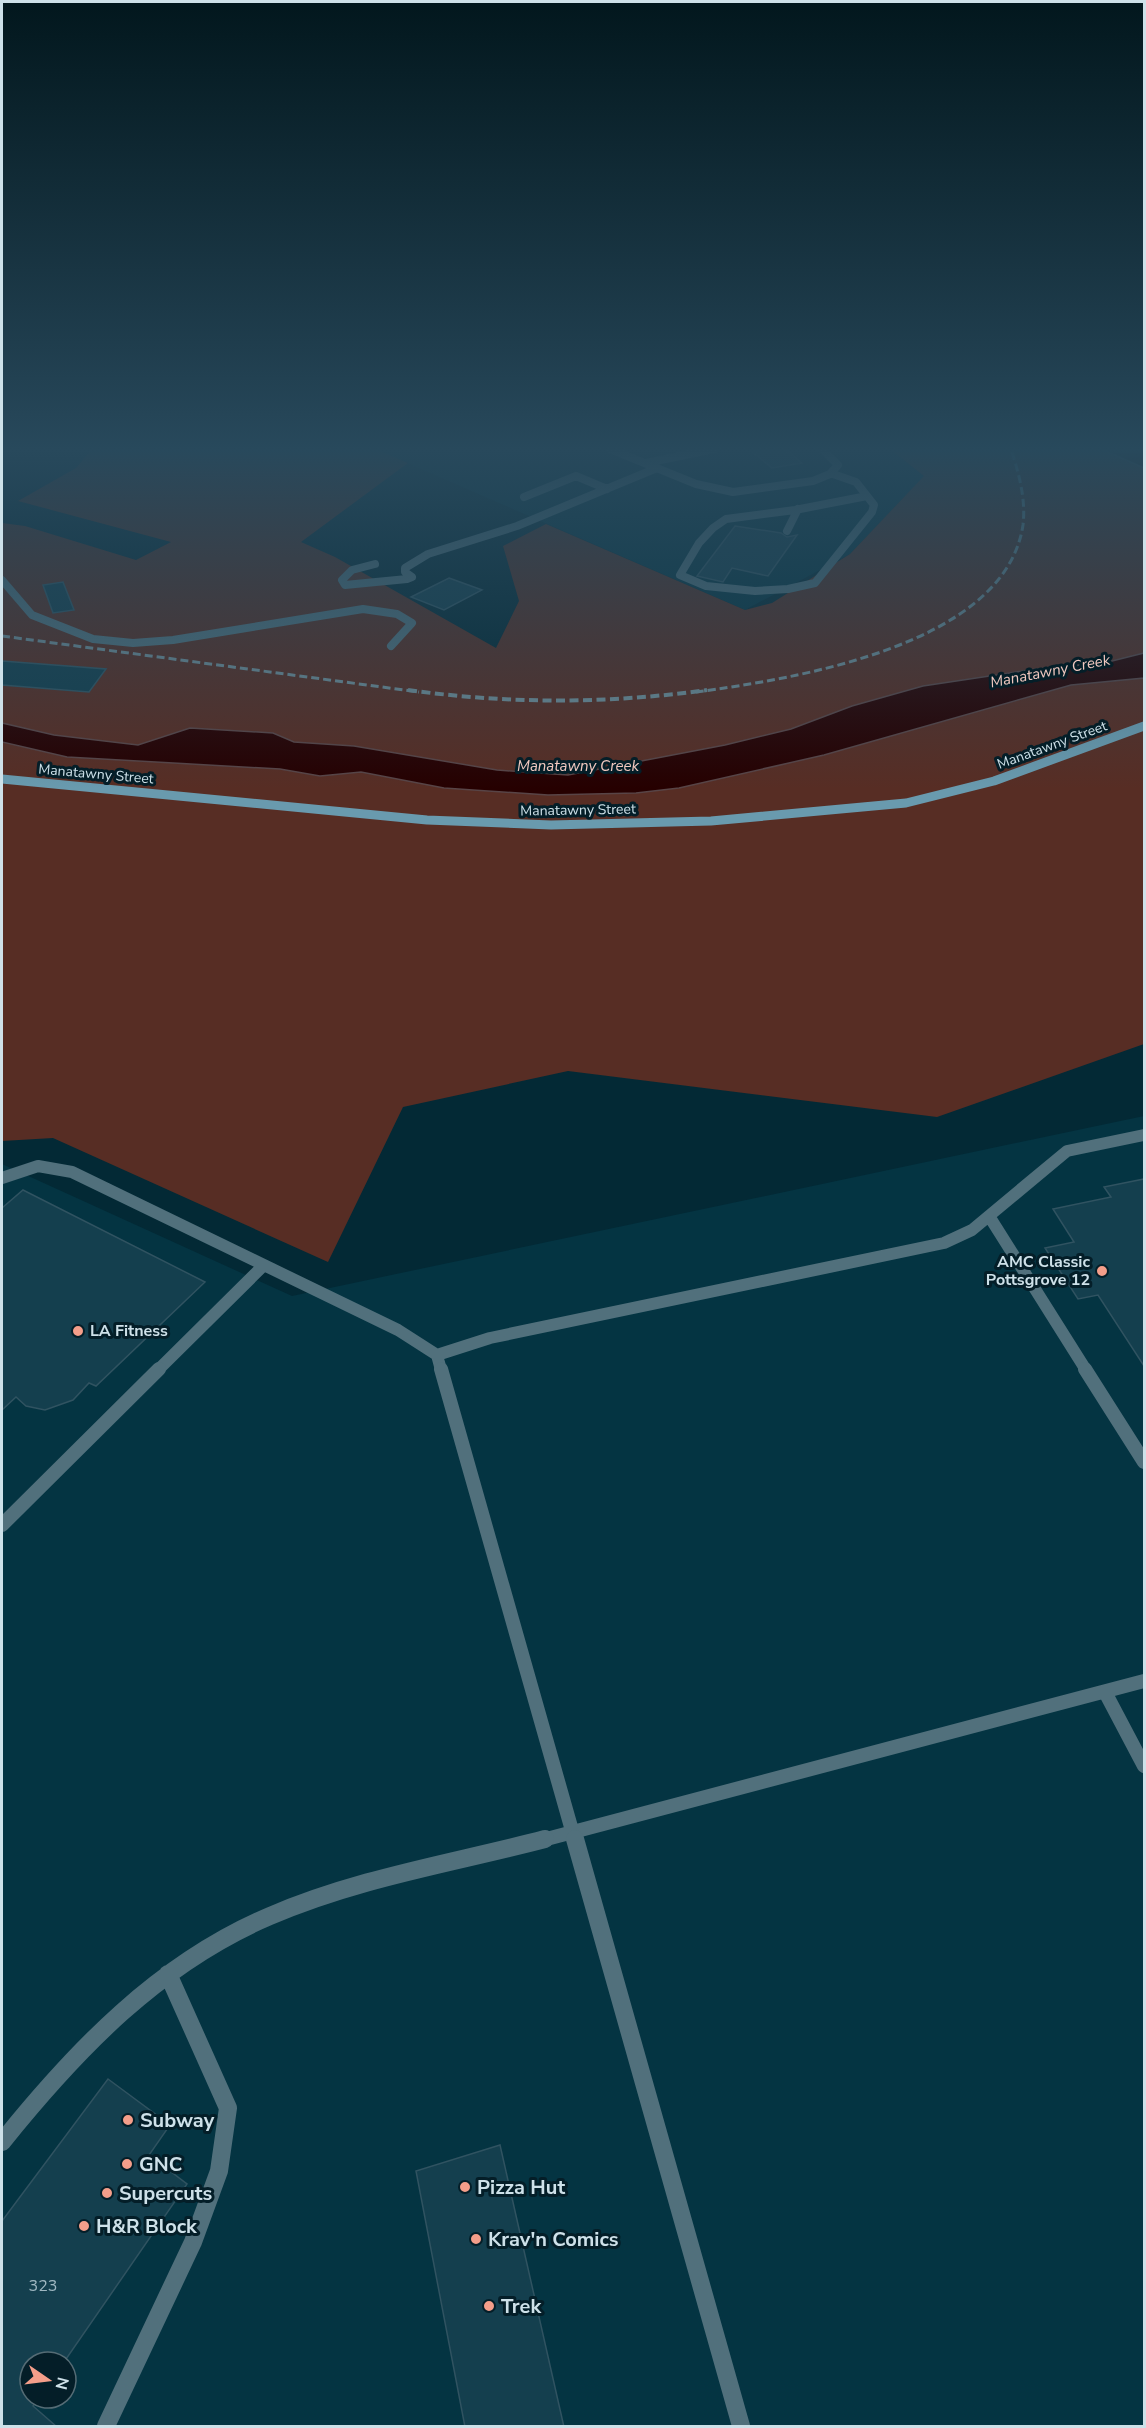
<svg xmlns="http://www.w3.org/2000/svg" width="1146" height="2428" font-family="'Nunito Sans',sans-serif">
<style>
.built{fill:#043442;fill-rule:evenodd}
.green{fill:#572d24}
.water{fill:#260000;stroke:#584446;stroke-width:1.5}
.building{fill:#143f4e;stroke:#305361;stroke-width:1.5}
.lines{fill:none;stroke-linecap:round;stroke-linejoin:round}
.lane-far3{stroke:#51707c;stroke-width:8}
.lane-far2{stroke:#51707c;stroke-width:12}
.lane-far1{stroke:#51707c;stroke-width:14}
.lane{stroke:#51707c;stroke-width:18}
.street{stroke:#51707c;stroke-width:8}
.secondary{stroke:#699aae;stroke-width:9}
.rail-far1{stroke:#6e8a94;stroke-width:3;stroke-dasharray:8 4;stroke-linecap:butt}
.rail{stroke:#6e8a94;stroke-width:4;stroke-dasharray:9 4.5;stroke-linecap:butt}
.poi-dot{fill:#f49e8a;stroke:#041e28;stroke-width:2}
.labels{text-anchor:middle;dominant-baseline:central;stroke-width:6;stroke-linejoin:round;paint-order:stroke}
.far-street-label{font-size:14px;fill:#cee1e9;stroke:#041e28}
.far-water-label{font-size:15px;font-style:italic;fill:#f2c9c0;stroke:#041e28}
.poi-label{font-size:16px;font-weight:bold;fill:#cee1e9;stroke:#041e28;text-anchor:end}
.near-number-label{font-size:16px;fill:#a0b8c2}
.near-poi-label{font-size:20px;font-weight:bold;fill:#cee1e9;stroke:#041e28;text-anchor:start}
</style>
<rect width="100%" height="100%" fill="#032935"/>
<path class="built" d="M375,449H890L924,476L850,554L745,610Z
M1144,1116V2426H2V1164L292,1296ZM30,2362H66V2398H30Z"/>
<path class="green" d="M92,449H375L408,463L301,542L335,557L496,648L519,601L503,546L546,524L745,610L772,603L850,554L924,476L890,449H1144V1044L937,1117L568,1071L403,1107L328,1262L53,1138L2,1141V523L25,526L136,560L171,542L18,501L76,468Z"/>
<path class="water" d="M1101,449H1144V468Z
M1144,653V678L1071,685L824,755L679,788L636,793L548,795L444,788L361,772L320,776L280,769L67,757L2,742V723L54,735L138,745L190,728L273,733L294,742L354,746L497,770L568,775L725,745L791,729L852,706L923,686L1037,669L1104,663Z"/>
<path class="building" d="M749,449H785L802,463L772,468Z
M735,526L781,533L787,537L797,535L768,576L732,568L723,582L697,576Z
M449,578L482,590L444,610L411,597Z
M63,582L74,610L53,613L43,585Z
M2,661L106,669L89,692L2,685Z
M1144,1179V1366L1098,1295L1078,1299L1045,1248L1074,1242L1053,1209L1111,1197L1104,1187Z
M23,1190L205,1282L96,1386L89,1383L73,1400L45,1410L26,1406L16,1397L2,1410V1208Z
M108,2079L170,2125L149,2155L187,2184L64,2362H30V2398H39L33,2406L57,2427H2V2221Z
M500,2145L564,2427H465L416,2171Z"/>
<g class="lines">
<path class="lane-far3" d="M646,463L714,449
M833,474L856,482L867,496
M867,496L874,505L872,512L815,583L788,589L755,591L706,586L680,575L699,543L713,528L726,519L795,510Z
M524,497L576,476L607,489
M787,531L798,509
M375,564L352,570L342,580L345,585L407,579L412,577L405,572V568L428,554L517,526L657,468
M2,580L32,615L93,639L133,643L173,640L363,609L397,614L412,623L391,646"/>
<path class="lane-far2" d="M2,1178L38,1166L72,1172L398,1330L437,1355L441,1370
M989,1216L1086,1370
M437,1355L490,1338L944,1243L972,1230L1067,1151L1144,1135
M158,1370L263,1266"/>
<path class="lane-far1" d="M441,1369L575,1841
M1085,1369L1144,1462
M2,1525L159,1369
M1105,1692L1144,1766
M539,1841L1144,1681"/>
<path class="lane" d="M575,1839L741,2426
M2,2142C76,2050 159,1963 270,1916C358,1878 453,1863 545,1839
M106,2426L193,2242L219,2171L228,2108L168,1974"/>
<path class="street" d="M610,449L696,484L733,492L813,481L830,474L838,465L822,449"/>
<path class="secondary" d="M2,779L427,820L551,825L711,821L906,803L994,781L1144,726"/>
<path class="rail-far1" d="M2,636L419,692
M696,692C793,679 1005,646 1023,525C1026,499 1019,474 1011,449"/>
<path class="rail" d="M408,690C509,704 606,704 707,690"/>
</g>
<linearGradient id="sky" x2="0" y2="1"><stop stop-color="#02171d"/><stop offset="0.57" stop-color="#28495c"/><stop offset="1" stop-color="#28495c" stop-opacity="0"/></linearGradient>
<rect width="1146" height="789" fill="url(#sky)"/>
<g class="poi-dot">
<circle cx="1102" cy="1271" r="6"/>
<circle cx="78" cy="1331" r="6"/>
<circle cx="128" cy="2120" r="6"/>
<circle cx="127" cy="2164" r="6"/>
<circle cx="465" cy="2187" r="6"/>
<circle cx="107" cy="2193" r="6"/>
<circle cx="84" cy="2226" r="6"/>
<circle cx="476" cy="2239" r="6"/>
<circle cx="489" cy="2306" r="6"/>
</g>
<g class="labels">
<g class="far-street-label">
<text transform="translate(1052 745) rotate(-20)">Manatawny Street</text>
<text transform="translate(96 774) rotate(5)">Manatawny Street</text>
<text transform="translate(578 810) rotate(-1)">Manatawny Street</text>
</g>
<g class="far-water-label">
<text transform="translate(1050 671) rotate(-11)">Manatawny Creek</text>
<text x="578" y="766">Manatawny Creek</text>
</g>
<g class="poi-label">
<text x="1090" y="1262">AMC Classic<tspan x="1090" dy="18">Pottsgrove 12</tspan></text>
<text x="90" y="1331" text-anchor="start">LA Fitness</text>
</g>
<g class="near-number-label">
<text x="43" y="2286">323</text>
</g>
<g class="near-poi-label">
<text x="140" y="2120">Subway</text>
<text x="139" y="2164">GNC</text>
<text x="477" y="2187">Pizza Hut</text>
<text x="119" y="2193">Supercuts</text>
<text x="96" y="2226">H&amp;R Block</text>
<text x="488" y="2239">Krav'n Comics</text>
<text x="501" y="2306">Trek</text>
</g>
</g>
<rect width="1146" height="2428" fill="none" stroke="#cee1e9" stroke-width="6"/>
<g transform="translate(48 2380) rotate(104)"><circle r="28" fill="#041e28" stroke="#556c75" stroke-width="1.5"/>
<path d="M0-4.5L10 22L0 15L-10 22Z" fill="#f49e8a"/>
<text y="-9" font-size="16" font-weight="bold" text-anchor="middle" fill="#cee1e9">N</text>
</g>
</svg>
